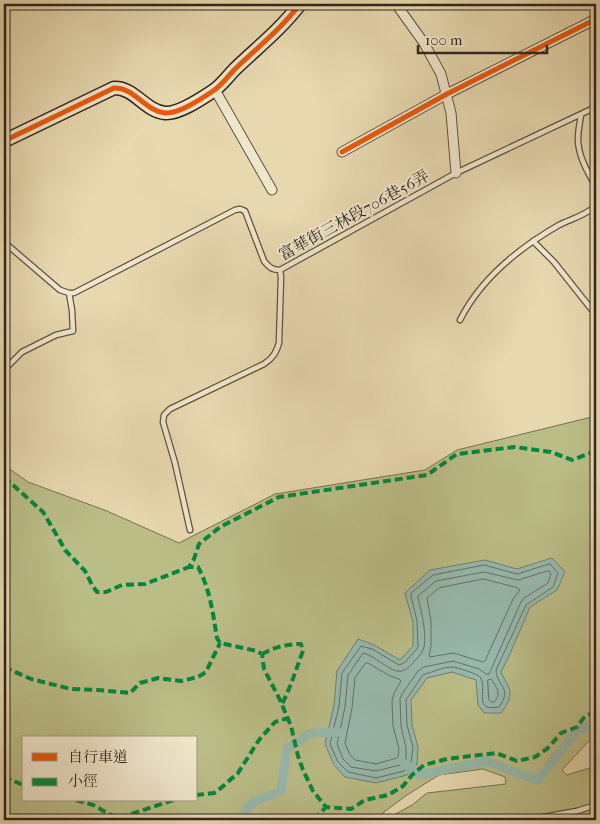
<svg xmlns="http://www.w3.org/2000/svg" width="600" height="824" font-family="'IM FELL French Canon','Noto Serif TC',serif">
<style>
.green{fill:#bbbd87;stroke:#767252;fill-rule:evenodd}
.water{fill:#97b9ad;stroke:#6e7e74}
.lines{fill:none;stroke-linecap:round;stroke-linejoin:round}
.shore{stroke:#647066;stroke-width:1}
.canal{stroke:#97b9ad;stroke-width:9}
.lane-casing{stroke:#5e5242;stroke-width:7}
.street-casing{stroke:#5e5242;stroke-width:11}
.secondary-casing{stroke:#30261e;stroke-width:15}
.lane{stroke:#efe6cb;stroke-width:4.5}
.street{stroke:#efe6cb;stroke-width:9}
.secondary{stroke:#efe6cb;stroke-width:12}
.quiet{stroke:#00873e;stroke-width:4;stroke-dasharray:8 4;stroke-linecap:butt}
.cycleway-casing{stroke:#efe6cb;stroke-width:8}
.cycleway{stroke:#e8590c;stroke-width:5}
.labels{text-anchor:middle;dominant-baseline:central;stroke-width:4;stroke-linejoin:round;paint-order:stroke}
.street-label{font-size:16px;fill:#30261e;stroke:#efe6cb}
</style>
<rect width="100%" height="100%" fill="#e7d8af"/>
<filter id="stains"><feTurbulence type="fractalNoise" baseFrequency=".004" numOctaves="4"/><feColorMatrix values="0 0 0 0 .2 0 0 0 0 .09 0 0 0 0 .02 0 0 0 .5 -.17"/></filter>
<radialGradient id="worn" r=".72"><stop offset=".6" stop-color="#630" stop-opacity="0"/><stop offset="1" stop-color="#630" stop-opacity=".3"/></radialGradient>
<path class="green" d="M596,416V739L588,742L562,770L567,775L596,766V820H385L412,805L427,793L506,784L505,777L483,769L439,775L407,795L376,818L368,820H4V465L28,482L107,511L179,543L275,494L425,470L457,450ZM24,738H196V800H24Z"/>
<path class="water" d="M552,558L565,572L557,590L530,607L510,654L501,672C511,692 515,693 501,713H484L478,705L476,680L452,672L427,678L411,700L412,725L418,747L417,765L407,775L376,783L345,777L334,765L325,744L334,705L337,671L358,639L374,645L400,660L413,646V622L405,593L430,570L485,560L517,569Z"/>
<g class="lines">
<path class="shore" d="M550,564L558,573L553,587L526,605L496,670C497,688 513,687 499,707C473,712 487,691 481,678C479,674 456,667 452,667C443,667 433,672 425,674L422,676L406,700L407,725L413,747L411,763L404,771L376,778L348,772L338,762L330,744L339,706L342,673L361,646L372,649L399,665L404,663L416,650L418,647L417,621L411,596V593L433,575L484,565L517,574Z
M547,571H549L551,574L548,583L524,598L521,602L489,674H486L479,669L453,661L424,667L418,671L402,694L400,699L401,726L406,748V760L400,765L376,771L351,767L343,759L337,744L345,707L348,675L363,653C375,656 388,670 398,671C404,672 408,668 412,664C415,660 420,656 422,652C429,641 421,610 418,598V596L436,581L484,572L518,580Z
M484,579L518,588L520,590L513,599L485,661L483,662L453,653L430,657L429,655L431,647V621L427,598L439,588Z
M366,663H368L390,676L399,679L401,681L394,693L392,701L393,726L399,749L398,757L397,758L376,764L355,760L350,755L345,743L352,708L355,678Z
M488,680L490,679L492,680C497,689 502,694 494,702H491L489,700Z"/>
<path class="canal" d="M404,763L419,775L487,761L520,774L538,780L576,731L596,723
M239,820L253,802L281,791L287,749L311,733L339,732"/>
<defs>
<path id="lane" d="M581,115C580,122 578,131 578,139C578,156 588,173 596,187
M533,241L554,262L596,315
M4,242L60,290L69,293H74L235,210L240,209L245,211L264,261C269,267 272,270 280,270L456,173L596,107
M460,320C481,278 519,248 559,225C571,219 586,215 596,206
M4,370L22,352L56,335L73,331L72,310L69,293
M190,530L175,463L163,422L164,415L170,409L264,364C273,358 276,353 279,343L281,277L280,270
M526,820L577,811L596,805"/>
<path id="street" d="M396,4L424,43L441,74L451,113L456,173
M215,90L272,190
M342,152L447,94L596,19"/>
<path id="secondary" d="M4,141L114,88C134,87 145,111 165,113C179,114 201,99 213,91C222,85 228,76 235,69C258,47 281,29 300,4"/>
</defs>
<use href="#lane" class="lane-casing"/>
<use href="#street" class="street-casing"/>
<use href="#secondary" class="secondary-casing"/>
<use href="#lane" class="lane"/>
<use href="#street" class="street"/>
<use href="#secondary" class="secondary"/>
<path class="quiet" d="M596,451L572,460L551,452L515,447L457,454L427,475L279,497L220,527L199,544L194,559L189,567H198C210,589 213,614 217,638L220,643L257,651L262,654L264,669L280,700L291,726L298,756L303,770L313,791L326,807L351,809L365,800L388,795L403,786L412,775L424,765L447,759L496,753L517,761L535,757L548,748L561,733L577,727L585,716L596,712
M4,477L43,512L59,539L65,550L85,571L92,585L97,592H106L122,585L145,584L189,567
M262,654C275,647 287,644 301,644L303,651C296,669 291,687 282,704
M4,667L31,679L71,689L98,690L130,693L140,683L158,678L181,681L198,677L206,672L220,643
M4,776L11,780L24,785
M196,795L214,793L221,788L238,773L259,740L275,722L288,718
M76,800L93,805L109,814L119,818L174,800
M314,820L326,807"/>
<defs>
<path id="cycleway" d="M4,141L114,88C134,87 145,111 165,113C179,114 201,99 213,91C222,85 228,76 235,69C258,47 281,29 300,4
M342,152L447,94L596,19"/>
</defs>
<use href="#cycleway" class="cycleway-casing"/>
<use href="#cycleway" class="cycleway"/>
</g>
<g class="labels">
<g class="street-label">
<text transform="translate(354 215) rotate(-29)">富華街三林段706巷56弄</text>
</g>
</g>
<rect width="600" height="824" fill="none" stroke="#e7d8af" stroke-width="20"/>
<rect x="5" y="5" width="590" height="814" fill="none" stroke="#30261e" stroke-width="2.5"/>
<rect x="10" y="10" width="580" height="804" fill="none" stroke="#30261e"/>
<rect x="22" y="736" width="175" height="65" fill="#efe6cb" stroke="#a39986"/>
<rect x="32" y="753" width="25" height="8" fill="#e8590c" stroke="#a39986"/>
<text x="68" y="762" font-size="15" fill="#30261e">自行車道</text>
<rect x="32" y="778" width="25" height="8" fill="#00873e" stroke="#a39986"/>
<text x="68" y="786" font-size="15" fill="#30261e">小徑</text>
<path d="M418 45v8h129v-8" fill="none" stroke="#30261e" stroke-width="2.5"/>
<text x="425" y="45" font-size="15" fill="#30261e" stroke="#efe6cb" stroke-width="4" paint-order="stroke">100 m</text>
<rect width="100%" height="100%" filter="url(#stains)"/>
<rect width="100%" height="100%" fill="url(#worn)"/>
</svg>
